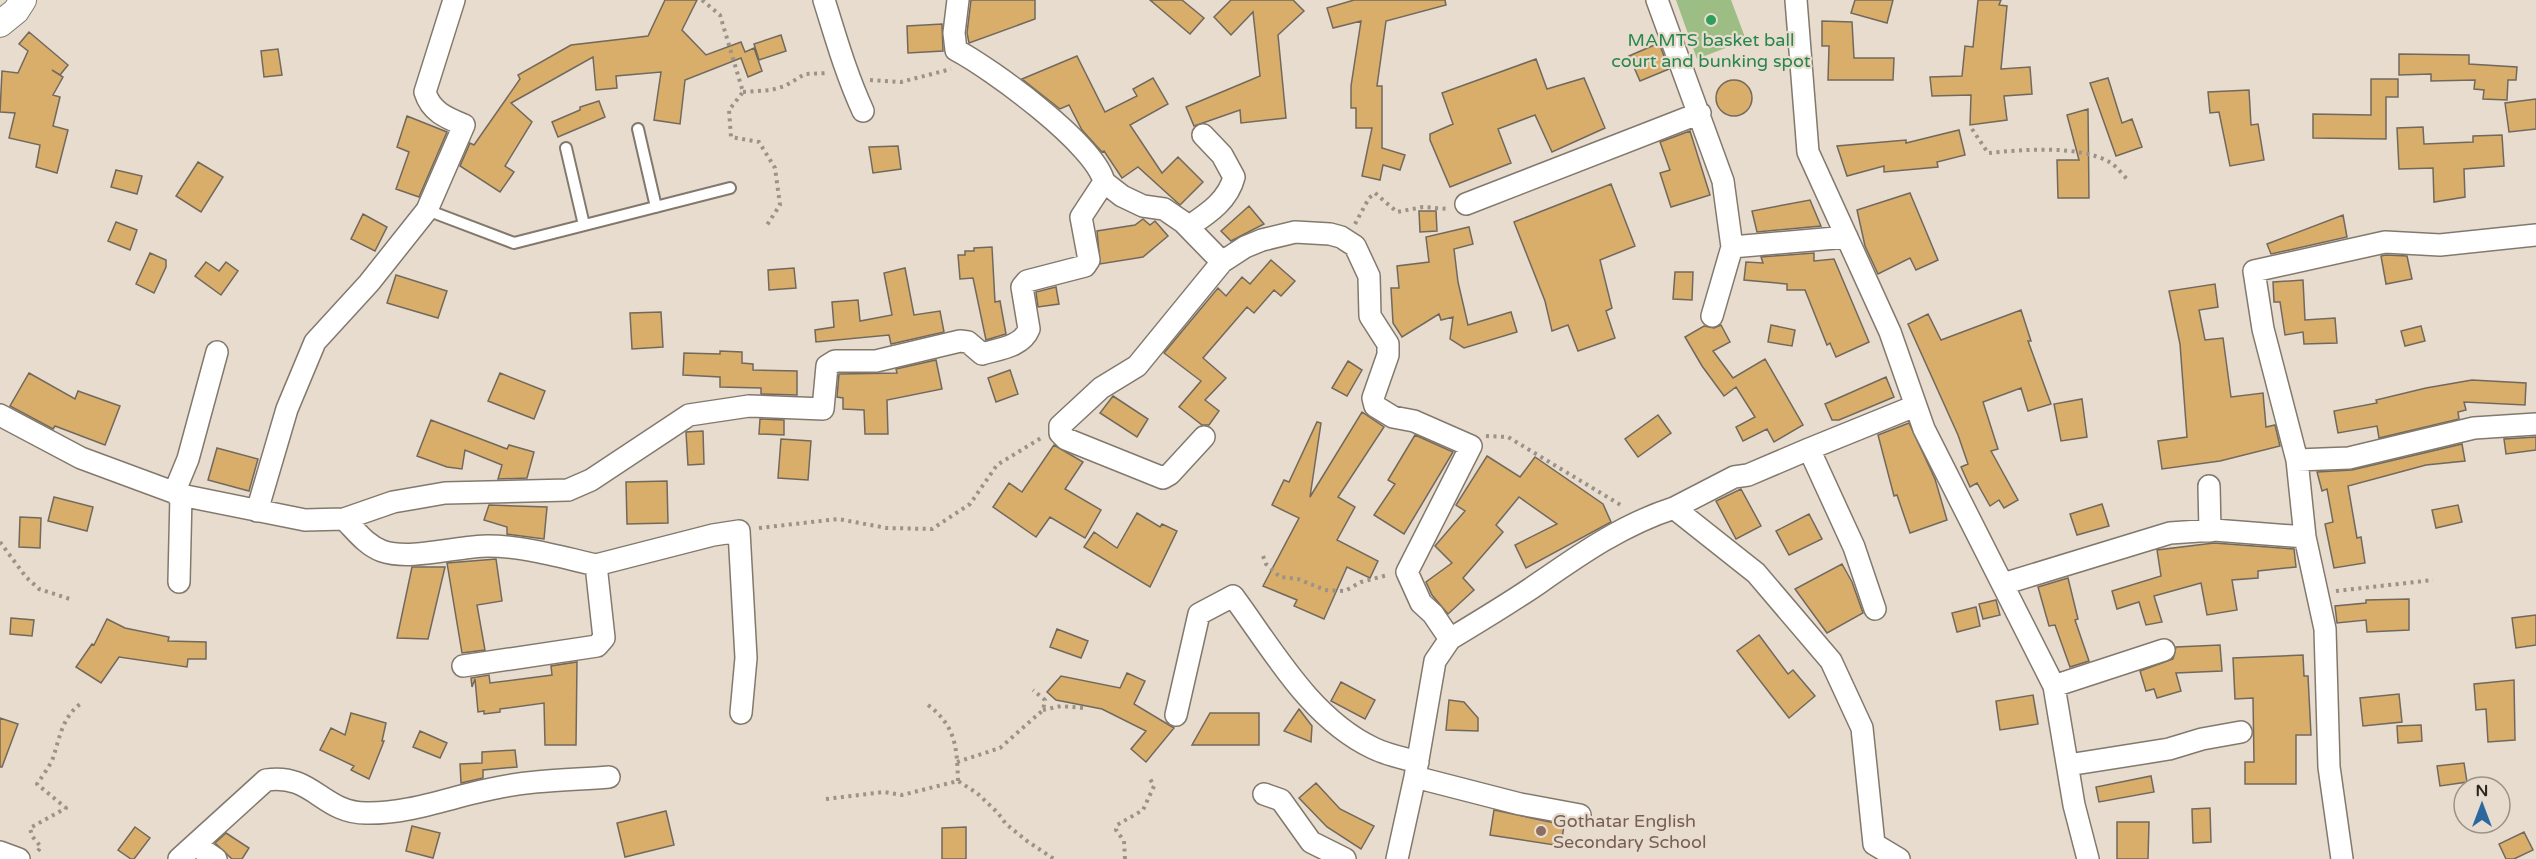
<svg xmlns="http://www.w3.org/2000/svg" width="2536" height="859" font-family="'Varela Round',sans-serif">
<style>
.green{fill:#9cbd83}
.building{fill:#d9ad6a;stroke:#72695d;stroke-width:1.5}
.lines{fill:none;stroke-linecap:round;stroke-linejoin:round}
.service-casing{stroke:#82796c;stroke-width:14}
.minor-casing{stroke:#82796c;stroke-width:24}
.tertiary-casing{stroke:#82796c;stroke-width:28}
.path{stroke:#9b9388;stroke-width:4;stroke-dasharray:3 4.5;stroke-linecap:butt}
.service{stroke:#fff;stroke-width:10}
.minor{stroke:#fff;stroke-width:21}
.tertiary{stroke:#fff;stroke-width:26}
.leisure-dot{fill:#2e9e5b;stroke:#e7dcce;stroke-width:2}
.education-dot{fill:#8d6e63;stroke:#e7dcce;stroke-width:2}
.labels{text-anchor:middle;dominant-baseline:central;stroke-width:4.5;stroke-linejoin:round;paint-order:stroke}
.leisure-label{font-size:18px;fill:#27864d;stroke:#e7dcce}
.education-label{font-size:18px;fill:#785e54;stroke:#e7dcce;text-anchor:start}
</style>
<rect width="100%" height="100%" fill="#e7dcce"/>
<path class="green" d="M1676,0H1731L1746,40L1697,59Z"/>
<path class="building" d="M665,0H697L682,30L706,55L741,42L745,52L754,48L762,71L748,77L741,58L685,80L680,124L654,120L661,72L616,76L617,88L596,90L593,57L511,103L532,122L505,166L514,172L500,192L460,166L470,143L474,145L520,79L518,75L571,45L648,36Z
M971,0H1035V19L969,43L967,33Z
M1150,0H1182L1204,18L1190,34Z
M1231,0H1293L1304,11L1278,35L1286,118L1241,123L1240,110L1194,126L1186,107L1260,76L1253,12L1231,35L1214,17Z
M1354,0H1445L1446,5L1386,21L1377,86H1382V148L1405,155L1400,170L1383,165L1380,180L1362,176L1372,128H1356V108H1351V86L1361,21L1333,28L1327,8Z
M1855,0H1893L1887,23L1851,13Z
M1978,0H2001L1999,5L2007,6L2001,69L2030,67L2032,94L2004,96L2007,120L1970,125L1971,95L1932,96L1930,77L1962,76L1965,46L1973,47Z
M1822,21L1852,22L1854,58H1894L1893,80H1828L1829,46H1822Z
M942,24L943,51L908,53L907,26Z
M29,32L68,65L60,75L52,70L63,77L53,95L60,97L53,126L68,130L57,173L36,167L40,145L9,138L15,113L0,112L2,71L18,73L28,51L19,44Z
M781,35L786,51L759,60L754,44Z
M1659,43L1669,69L1640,81L1629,56Z
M278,49L282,75L264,77L261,51Z
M2399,54L2469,55V64L2517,67L2516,80H2508L2507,100L2483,99L2484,90L2474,89L2475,80L2431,81V74L2399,75Z
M1077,56L1105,112L1137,96L1133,89L1153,78L1168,104L1130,125L1162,173L1178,157L1203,182L1180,205L1138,167L1122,178L1104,151L1102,152L1082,130L1069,105L1060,109L1022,79Z
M1536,59L1547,89L1584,78L1605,128L1552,152L1535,115L1498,129L1511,163L1450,187L1430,140V134L1453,124L1442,93Z
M2108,78L2122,123L2132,119L2142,147L2116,156L2090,83Z
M2371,79H2398V97H2386V139L2313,138V114L2371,115Z
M1716 98a18 18 0 1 1 36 0a18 18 0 1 1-36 0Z
M2249,90L2251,125L2258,124L2264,160L2230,166L2219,112L2210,113L2208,92Z
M2536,99V129L2509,132L2505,103Z
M599,101L605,117L558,137L552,122L580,110V107Z
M2088,109L2089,198H2058L2057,160H2079L2067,115Z
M407,116L447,132L419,197L396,189L409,152L397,147Z
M2423,127L2424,144L2473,142V136L2502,135L2504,166L2464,169L2465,197L2434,202L2433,168L2399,169L2397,128Z
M1959,130L1965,155L1937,162L1938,167L1884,172V166L1847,176L1837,146L1906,140V143Z
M1690,131L1710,195L1671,207L1660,173L1670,170L1660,142Z
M898,146L901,169L873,173L869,147Z
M198,162L223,177L201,212L176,196Z
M116,170L142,176L137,194L111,187Z
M1611,184L1635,246L1600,260L1612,308L1606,311L1615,338L1578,351L1568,325L1552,331L1545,301L1514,222Z
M1910,193L1938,260L1916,270L1910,258L1878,274L1865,246L1857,210Z
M1810,200L1821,226L1757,232L1752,211Z
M1249,206L1264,224L1231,241L1221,231Z
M1419,211H1436L1437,231L1420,232Z
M363,214L387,227L375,251L351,239Z
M2343,215L2347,237L2271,254L2267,244Z
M1143,219L1150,225L1155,221L1168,236L1143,257L1100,264L1097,231L1135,225Z
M116,222L137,230L130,250L108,241Z
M1469,227L1473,244L1454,249L1458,282L1468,325L1511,312L1517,332L1464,348L1450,339L1453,317L1441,320L1439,314L1402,337L1393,323L1391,288H1399L1397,266L1429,262L1426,237Z
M992,247L995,302L1000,301L1006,334L986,340L973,278L960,279L958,255H965V251H974V248Z
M150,253L166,260V267L154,293L136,284Z
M1814,253V261L1834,259L1869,342L1836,357L1830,343L1827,345L1805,290H1787V284L1744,280L1746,262L1763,263L1761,257Z
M2386,255L2407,256L2412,279L2386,284L2381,256Z
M1271,260L1295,281L1281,296L1274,290L1254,313L1247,307L1203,358L1226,378L1205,400L1219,411L1209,425H1202L1179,407L1201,381L1164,353L1218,288L1226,296L1242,277L1250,284Z
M206,262L219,271L226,262L238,271L221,295L195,276Z
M794,268L796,288L769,290L768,270Z
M905,268L914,315L940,311L944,332L891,344L889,335L816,342L815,330L834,327L832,302L858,300L860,321L892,315L884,273Z
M1675,272H1693L1692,300L1673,299Z
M396,275L447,291L438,318L387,303Z
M2303,280L2305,320L2335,318L2337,343L2304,344L2303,332L2285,335L2280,302H2274L2273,282Z
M2215,284L2218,307L2199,310L2205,340L2223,338L2231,397L2263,393L2266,427L2275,425L2280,446L2220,461L2162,469L2158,441L2187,437L2180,344L2169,291Z
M1056,287L1059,304L1038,307L1036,292Z
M2021,310L2031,341H2028L2051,404L2028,411L2021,388L1983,402L1998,449L1991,451L2018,500L2004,508L1999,500L1990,506L1977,483L1970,487L1961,467L1968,464L1958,435L1908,324L1928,314L1941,340Z
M661,312L663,347L632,349L630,313Z
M1721,325L1730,342L1713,351L1733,378L1765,359L1803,425L1774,442L1767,429L1743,441L1736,427L1755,417L1736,387L1724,396L1702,366L1685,337L1704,326L1714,328Z
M1771,325L1795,330L1792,346L1768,342Z
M2421,326L2425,341L2405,346L2401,331Z
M720,351L742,352V363L753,364V370L797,371V395L761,394V388L720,387V377L683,375L684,353L720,354Z
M936,360L942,389L887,400L888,434H865L864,410L843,409V398L837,397L839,374L897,373L896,369Z
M1348,361L1362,370L1347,396L1332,388Z
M1010,370L1018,394L996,402L988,378Z
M29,373L75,399L78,391L120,406L105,445L55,426L53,429L10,406Z
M500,373L545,391L534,419L488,401Z
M1886,377L1894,397L1839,420H1832L1825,404Z
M2472,380L2526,383L2525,405L2464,402L2466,410L2458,412L2459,419L2379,438L2377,426L2338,433L2334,411L2377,403L2376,400L2426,388Z
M1113,396L1148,419L1137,437L1100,413Z
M2082,399L2087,437L2061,441L2054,404Z
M1362,412L1384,427L1338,497L1355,507L1337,540L1378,561L1370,578L1347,567L1324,619L1294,606L1297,600L1263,586L1299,518L1272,505L1284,480L1289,482L1317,422L1321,423L1310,497Z
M1658,415L1671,433L1638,457L1625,439Z
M760,419L784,420V435L759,434Z
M431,420L507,449L509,445L534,452L527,478L498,479L502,465L465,450L462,469L447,467L417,456Z
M1909,423L1935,479L1947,520L1910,533L1897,495L1894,496L1878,435Z
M703,431L704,464L688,465L686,432Z
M1415,435L1453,452L1404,534L1374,515L1395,484L1388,480Z
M2536,437V450L2506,454L2504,439Z
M781,439L811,441L808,480L778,478Z
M2462,444L2465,461L2426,465L2348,486L2357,538L2361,537L2365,563L2334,568L2325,524L2333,522L2327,489L2322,491L2317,472L2352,470Z
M1054,445L1083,462L1065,489L1101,510L1085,538L1050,517L1036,537L993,507L1009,483L1022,492Z
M217,448L258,459L249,491L208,480Z
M1487,456L1520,477L1535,457L1603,504L1611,522L1526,568L1515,545L1557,524L1519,497L1496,525L1503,532L1463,578L1474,590L1448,614L1432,595L1426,582L1452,563L1435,546L1465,511L1456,505Z
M667,481L668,523L627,524L626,482Z
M1741,489L1761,526L1736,539L1716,501Z
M54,497L93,507L87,531L48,521Z
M2102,504L2109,526L2077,535L2070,514Z
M489,505L547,507L544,539L507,534V527L484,520Z
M2458,505L2462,522L2436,528L2432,510Z
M1137,513L1160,527L1162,524L1177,531L1150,587L1084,547L1094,532L1117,548Z
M1809,514L1822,539L1789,555L1776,531Z
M20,517L41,518L40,548L19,547Z
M2214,543L2294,549L2296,567L2258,571V578L2232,580L2237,610L2207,615L2201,583L2154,596L2162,622L2146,625L2139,602L2117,609L2112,591L2161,576L2157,550Z
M496,559L502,601L477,605L485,650L462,653L447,563Z
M1842,564L1852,582L1863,613L1827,633L1795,589Z
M412,567H445L428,639L397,638Z
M2068,578L2078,619L2075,620L2089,661L2070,667L2055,625L2049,626L2038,587Z
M2409,599V630L2367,632L2366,620L2337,623L2335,606L2366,603V600Z
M1996,600L2000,615L1983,619L1979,604Z
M1976,607L1980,626L1957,632L1952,613Z
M2536,615V645L2516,648L2512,618Z
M11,618L34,620L32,636L10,634Z
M107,619L125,628L169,637L168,641L206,642V659H188L187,667L119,657L101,683L76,667L92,644L94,645Z
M1057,629L1088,641L1081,658L1050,647Z
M1759,635L1788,674L1793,670L1815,696L1789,718L1737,651Z
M2220,645L2222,671L2176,673L2181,691L2157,698L2154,689L2146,691L2140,671L2173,659L2176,647Z
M2303,655L2304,676H2308L2311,735H2296V784H2245V762H2254L2253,698L2235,699L2233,658Z
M577,662L576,745H545L544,703L500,709V712L484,714V711L478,712L475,679L472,687L471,678L489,675L490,683L552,675L551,666Z
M1127,673L1145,681L1134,704L1174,728L1146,762L1131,749L1146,731L1102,709L1056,700L1047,692L1061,676L1120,688Z
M2514,680L2515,740L2488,742L2486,709L2476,710L2474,684Z
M1341,682L1375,700L1365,719L1331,701Z
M2399,694L2402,722L2363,726L2360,698Z
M2033,695L2038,724L2000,730L1996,701Z
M1449,700L1464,702L1478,718V731L1446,730Z
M1299,709L1312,726L1311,742L1284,731Z
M351,713L386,723L382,741H384L369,779L351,770L354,766L320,750L331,728L345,735Z
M1210,713H1259V745H1192Z
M0,718L18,724L2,767H0Z
M2421,725L2422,741L2398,743L2397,726Z
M420,731L447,743L440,758L413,747Z
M515,750L517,767L483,770V778L461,783L460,764L482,763V752Z
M2464,763L2467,782L2440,786L2437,766Z
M2151,776L2154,792L2099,802L2096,787Z
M1316,783L1340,809L1374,826L1361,849L1327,827L1299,798Z
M2210,808L2211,842L2193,843L2192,809Z
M1494,810L1564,825L1561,846L1490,835Z
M666,811L674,845L625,857L617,823Z
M2117,822H2149L2148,859H2117Z
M412,826L440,833L433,858L406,851Z
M135,827L150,838L134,859H131L118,850Z
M966,827V859H942V828Z
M2524,832L2533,850L2514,859H2506L2499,844Z
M226,833L249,848L242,859H232L215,843Z"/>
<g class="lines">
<defs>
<path id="service" d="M638,129L656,207
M566,148L584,225
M427,210L514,243L730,188"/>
<path id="minor" d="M824,0C836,38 846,74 863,111
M1657,0L1723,181L1732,247L1847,237
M1796,0L1808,152L1890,332L1924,429L2054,686L2074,805L2088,859
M1104,182L1122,196L1143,206L1164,209L1183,222L1222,262L1245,247L1262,240L1295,232L1330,234L1341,237L1355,246L1369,276L1370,316L1388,344V355L1373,398L1375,406L1393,417L1414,421L1471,446L1407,572L1421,603L1433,614L1450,639
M1466,204L1700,113
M1188,227C1207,214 1228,201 1234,177L1222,155L1203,135
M1712,316L1732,247
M0,415L81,458L181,495L305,520L344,519L393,502L445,493L568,490L591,480L689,415L749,406L823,409L827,366L835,361H876L960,341L968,342L982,354C998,349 1022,347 1029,329L1022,287L1027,281L1085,266L1089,260L1081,217L1104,182C1096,145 992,69 956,50L954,33L958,0
M1204,437L1170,474L1163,478L1066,439L1060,433V426L1101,388L1137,366L1222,262
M1809,449L1915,406
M2297,460L2349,458L2474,428L2536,424
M2209,486L2210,531
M174,493L188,459L217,352
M1674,508L1734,477L1748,475L1809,449L1854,547L1875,609
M257,511L287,409L315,342L369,283L427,210L464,125C447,118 431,112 425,92L454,0
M344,519C356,531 366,545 382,551C410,561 458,546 488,546C524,546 560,557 596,565L604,638L597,646L463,666
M596,565L713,535L739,531L746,658L741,713
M179,582L181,495
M2003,584L2170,533L2214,530L2305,537
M2054,686L2164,650
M1176,715L1199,614L1233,596C1273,650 1310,718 1373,748C1387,755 1403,758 1418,762
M2068,765L2169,749L2202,739L2241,732
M1415,777L1520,804L1580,815
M1264,794L1281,800L1311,842L1345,859
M197,846L216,859
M0,852L19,859
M179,859L266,780C313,773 322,813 366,813C410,814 453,796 496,788C533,780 571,780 609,777
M1397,859L1415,777L1435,661L1450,639C1480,621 1510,603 1539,583C1582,553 1624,524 1674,508L1756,573L1831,661L1862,728L1874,844L1899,859
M2342,859L2329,767L2325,629L2305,537L2297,460L2263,329L2254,271L2385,242L2440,245L2536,235"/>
<path id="tertiary" d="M0,24L16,11L23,0"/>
</defs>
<use href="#service" class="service-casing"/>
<use href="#minor" class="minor-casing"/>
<use href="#tertiary" class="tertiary-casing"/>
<path class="path" d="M702,0L720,15L743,92L729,110L731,137L759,142L775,168L780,205L765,228
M870,80L901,82L951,69
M743,92L771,90L785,86L805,74L829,73
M1972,129L1988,153C2022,150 2080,144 2111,163C2117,167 2123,175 2128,180
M1355,224L1369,198L1375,193L1397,212L1423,207L1448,209
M1486,436L1508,437L1624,507
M759,528L838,519L887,528L932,529L970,504L997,465L1041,438
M0,542L26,577L39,589L73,600
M1263,556L1266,564L1280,577L1298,579L1325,590L1345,591L1361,582L1388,575
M2336,591L2433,580
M928,705C956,726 957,748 958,781
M1043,710L1061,706L1083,708
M957,762L1000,748L1043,710L1045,700L1033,690
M826,799L884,792L902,795L958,781L977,793L998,813L1006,824L1027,841L1054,859
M38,851L41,847L32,836L30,828L66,808L37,784C43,775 51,765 54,755C60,735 64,714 83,702
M1125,859L1124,841L1116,830L1117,825L1143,810L1154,786L1149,777"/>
<use href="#service" class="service"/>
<use href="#minor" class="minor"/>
<use href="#tertiary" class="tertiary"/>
</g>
<circle class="leisure-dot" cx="1711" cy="20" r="6"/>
<circle class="education-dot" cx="1541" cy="831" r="6"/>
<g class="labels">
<g class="leisure-label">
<text x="1711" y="40">MAMTS basket ball<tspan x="1711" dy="21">court and bunking spot</tspan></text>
</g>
<g class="education-label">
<text x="1553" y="821">Gothatar English<tspan x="1553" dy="21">Secondary School</tspan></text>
</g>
</g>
<g transform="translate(2482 805)"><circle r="28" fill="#e7dcce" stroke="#9b9388" stroke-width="1.5"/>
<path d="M0-4.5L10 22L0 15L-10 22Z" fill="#2c68a0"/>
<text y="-9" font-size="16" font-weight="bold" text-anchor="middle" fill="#2a2620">N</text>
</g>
</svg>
